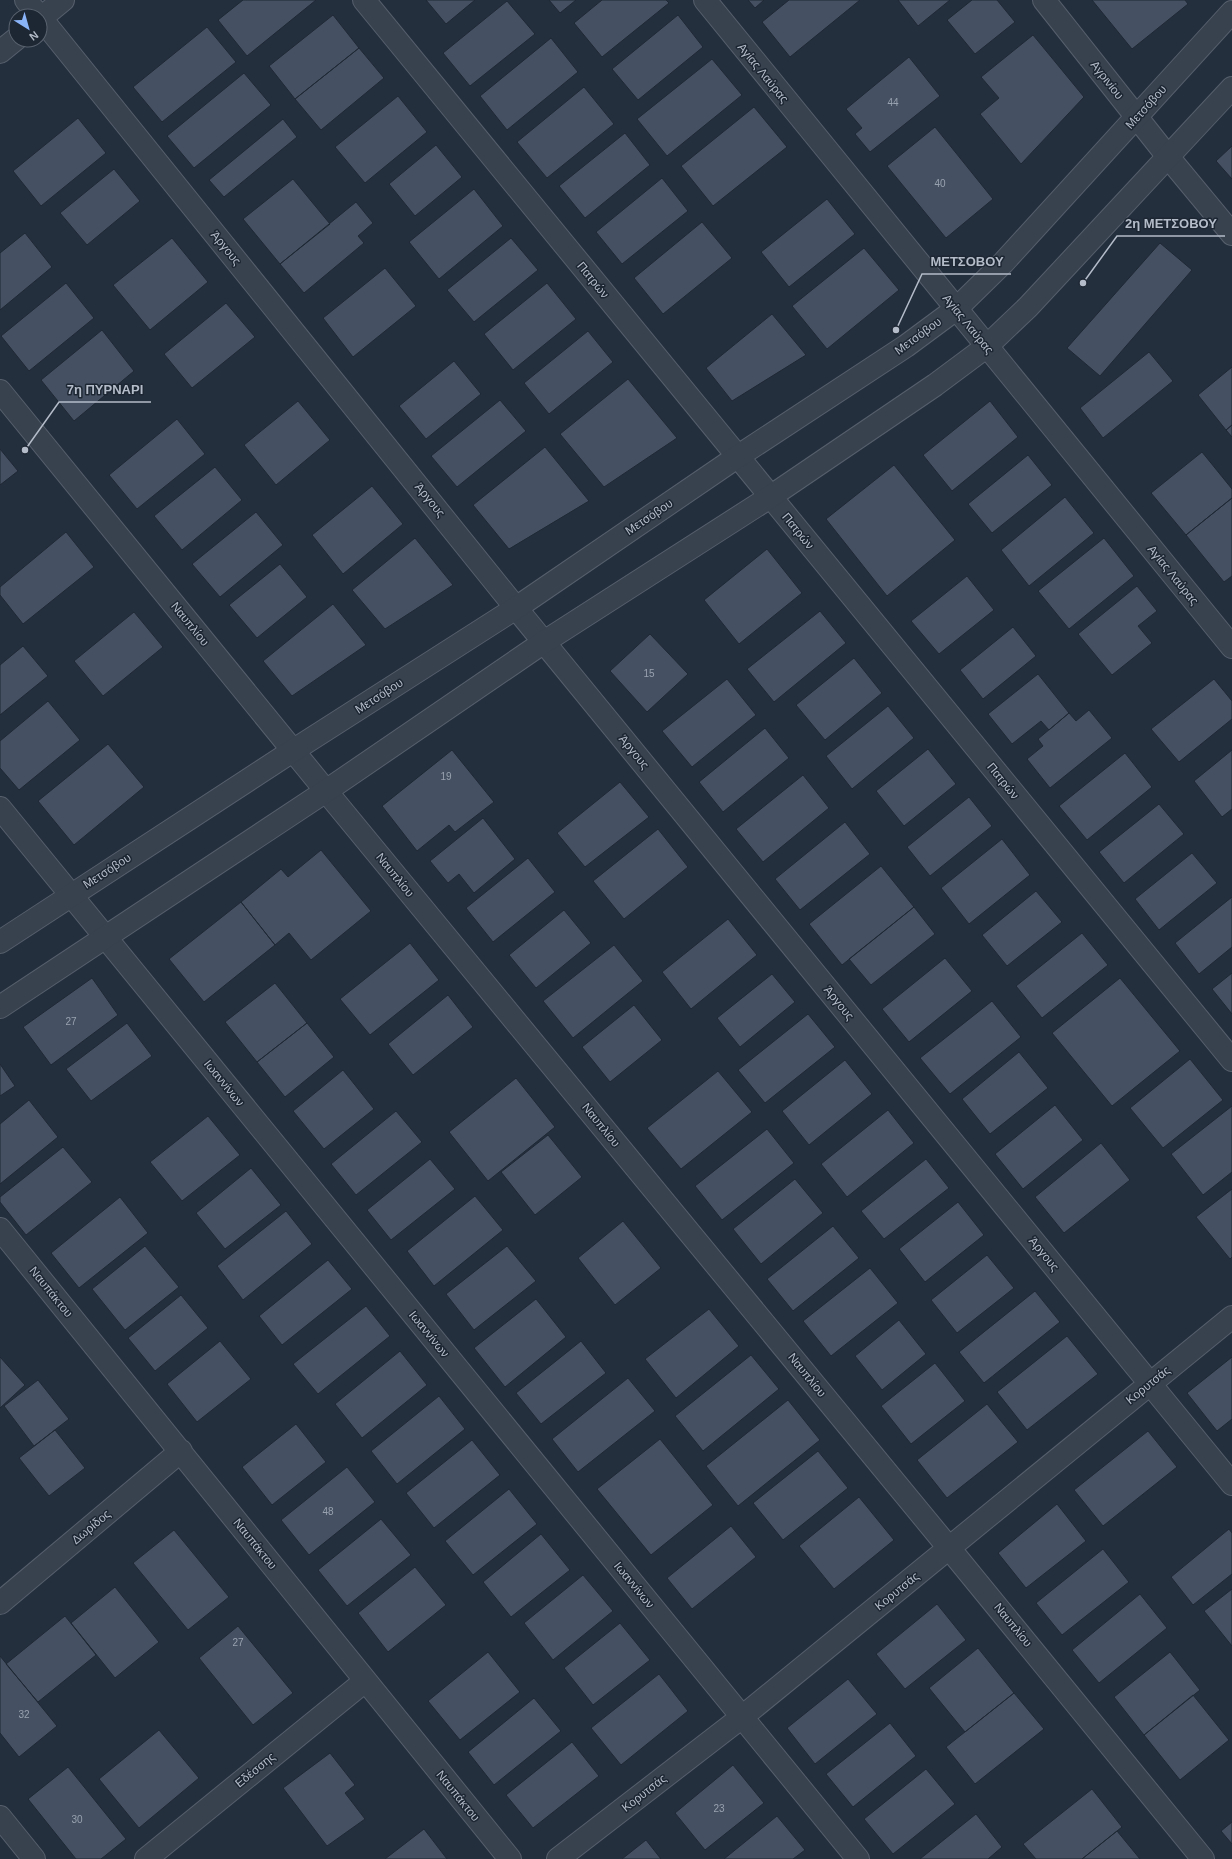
<svg xmlns="http://www.w3.org/2000/svg" width="1232" height="1859" font-family="Helvetica,sans-serif">
<style>
.building{fill:#455162;stroke:#1f2835}
.lines{fill:none;stroke-linecap:round;stroke-linejoin:round}
.minor-casing{stroke:#565f6c;stroke-width:24}
.tertiary-casing{stroke:#565f6c;stroke-width:24}
.minor{stroke:#38414e;stroke-width:22}
.tertiary{stroke:#38414e;stroke-width:22}
.labels{text-anchor:middle;dominant-baseline:central;stroke-width:3;stroke-linejoin:round;paint-order:stroke}
.number-label{font-size:10px;fill:#98a1af}
.street-label{font-size:12px;fill:#b4bcc9;stroke:#1d2633}
.leader{fill:none;stroke:#b4bcc9;stroke-width:1.5}
.callout-dot{fill:#b4bcc9;stroke:#1d2633;stroke-width:1.5}
.callout-label{font-size:13px;text-anchor:middle;font-weight:bold;fill:#b4bcc9;stroke:#1d2633;stroke-width:3;stroke-linejoin:round;paint-order:stroke}
</style>
<rect width="100%" height="100%" fill="#242f3e"/>
<path class="building" d="M243,0H316L247,56L218,20Z
M426,0H475L446,24Z
M549,0H576L560,13Z
M602,0H666L669,3L602,57L574,23Z
M748,0H764L755,8Z
M789,0H860L790,57L762,22Z
M898,0H950L918,26Z
M972,0H997L1015,22L975,54L947,20Z
M1092,0H1185L1188,4L1132,49Z
M507,1L535,34L470,86L443,53Z
M333,15L359,48L295,99L269,66Z
M678,15L703,47L638,100L612,69Z
M207,27L236,62L162,122L133,87Z
M1033,35L1084,97L1021,164L980,114L999,98L981,77Z
M551,38L578,72L507,130L480,96Z
M359,48L384,78L321,130L295,99Z
M909,57L940,96L870,152L855,134L862,128L846,109Z
M712,59L742,95L667,156L637,119Z
M244,73L271,105L194,168L167,136Z
M584,87L614,124L547,178L517,142Z
M398,96L427,132L365,183L335,147Z
M754,107L787,147L713,206L681,166Z
M78,118L106,153L41,206L13,171Z
M283,119L297,137L224,197L209,180Z
M935,127L993,199L946,238L887,166Z
M625,133L650,165L585,218L559,186Z
M436,145L462,177L415,216L389,184Z
M1232,146V179L1216,161Z
M114,169L140,201L87,245L60,213Z
M662,178L688,211L622,264L596,232Z
M293,179L330,224L280,264L243,219Z
M474,189L503,226L439,279L409,242Z
M827,199L855,234L789,287L761,252Z
M356,202L373,223L358,236L364,243L304,293L280,264Z
M702,222L732,258L663,314L634,278Z
M25,233L52,267L0,310V253Z
M172,238L208,282L150,330L113,285Z
M511,238L538,270L474,322L447,290Z
M1160,243L1192,270L1100,376L1067,348Z
M864,248L899,290L827,349L792,306Z
M385,268L416,306L353,357L323,318Z
M66,283L94,318L29,371L1,336Z
M547,283L576,319L513,370L484,334Z
M226,303L255,337L192,388L164,354Z
M772,314L806,355L732,401L706,368Z
M102,330L134,371L74,421L41,380Z
M588,331L613,362L549,414L524,383Z
M1149,352L1173,381L1103,438L1080,408Z
M454,361L481,394L426,439L399,406Z
M1232,367V425L1226,430L1198,395Z
M628,379L677,438L604,487L560,434Z
M500,400L526,431L457,487L431,456Z
M298,401L330,440L276,485L244,445Z
M990,401L1018,437L952,491L923,455Z
M177,419L205,454L137,509L109,475Z
M1232,425V437L1226,430Z
M545,447L589,501L509,549L473,505Z
M0,449L18,471L0,485Z
M1202,452L1232,489V498L1186,535L1151,493Z
M1028,455L1052,485L992,533L968,504Z
M894,465L955,540L887,596L826,519Z
M215,467L242,500L182,550L154,516Z
M372,486L403,524L343,574L312,535Z
M1065,497L1094,533L1029,586L1001,550Z
M1232,498V576L1224,582L1186,535Z
M256,512L283,545L220,597L192,564Z
M66,532L94,567L23,624L0,595V587Z
M415,538L453,585L385,629L352,590Z
M1104,538L1134,576L1069,629L1038,591Z
M767,549L802,593L739,644L704,600Z
M280,564L307,597L257,638L229,605Z
M967,576L994,610L939,654L911,621Z
M1137,586L1157,611L1138,626L1152,643L1112,675L1078,634Z
M333,604L366,645L292,696L263,661Z
M820,611L846,643L774,702L747,669Z
M134,612L163,647L103,696L74,661Z
M1013,627L1036,656L983,699L960,670Z
M650,634L688,674L647,712L610,671Z
M23,646L48,676L0,715V665Z
M854,658L882,693L825,740L796,705Z
M1038,674L1069,713L1049,730L1041,721L1012,744L988,714Z
M727,679L756,715L692,767L662,731Z
M1214,679L1232,701V719L1179,762L1151,729Z
M48,701L80,740L19,790L0,768V741Z
M888,706L914,738L852,789L826,756Z
M1089,710L1112,738L1050,788L1027,759L1043,746L1038,739L1069,713L1076,721Z
M765,728L789,758L723,812L699,782Z
M108,744L144,787L74,845L38,801Z
M928,749L956,784L904,826L876,791Z
M452,750L494,802L455,832L449,825L417,851L382,806Z
M1232,750V809L1222,817L1194,781Z
M1125,753L1152,787L1087,840L1059,806Z
M803,775L829,808L763,862L736,829Z
M620,782L649,817L585,867L557,833Z
M969,797L992,826L930,876L907,847Z
M1159,804L1184,834L1124,883L1099,852Z
M483,818L515,859L474,893L459,874L448,883L430,861Z
M845,822L870,854L800,910L775,879Z
M658,829L688,867L624,919L593,881Z
M1002,839L1030,875L969,924L941,888Z
M321,850L371,911L311,960L289,933L275,945L241,902L281,869L288,877Z
M1192,853L1217,883L1159,930L1135,899Z
M528,858L555,892L493,942L466,908Z
M881,866L914,907L842,965L809,924Z
M1036,891L1062,922L1007,966L982,935Z
M1232,897V947L1199,974L1175,943Z
M241,902L275,945L204,1002L169,959Z
M914,907L935,934L871,985L849,959Z
M564,910L591,943L536,988L509,955Z
M728,919L757,955L691,1009L662,972Z
M1082,933L1108,965L1042,1018L1016,986Z
M410,943L439,980L370,1035L340,999Z
M614,945L643,981L573,1038L543,1001Z
M945,958L972,991L909,1042L882,1009Z
M1232,973V1014L1212,989Z
M772,974L795,1002L740,1047L717,1018Z
M92,978L118,1015L51,1065L23,1027Z
M1120,978L1180,1051L1112,1106L1052,1033Z
M275,983L307,1023L257,1062L225,1022Z
M448,995L473,1027L413,1075L388,1044Z
M992,1001L1021,1037L950,1094L920,1058Z
M634,1005L662,1040L610,1082L582,1047Z
M808,1014L835,1047L765,1103L738,1070Z
M127,1023L152,1056L91,1101L66,1069Z
M307,1023L334,1057L285,1097L257,1062Z
M1019,1052L1048,1088L990,1134L962,1099Z
M1190,1059L1223,1100L1163,1148L1130,1108Z
M845,1060L872,1094L809,1145L782,1111Z
M0,1064L15,1086L0,1096Z
M343,1070L374,1109L324,1149L293,1111Z
M718,1071L752,1112L681,1169L647,1128Z
M516,1078L555,1127L488,1181L449,1132Z
M29,1100L58,1137L0,1184V1124Z
M1055,1105L1083,1140L1023,1189L995,1154Z
M1232,1106V1172L1203,1195L1171,1154Z
M888,1110L914,1143L847,1197L821,1164Z
M396,1111L422,1142L356,1195L331,1164Z
M208,1116L240,1155L182,1201L150,1162Z
M767,1129L794,1163L722,1220L695,1186Z
M548,1135L582,1177L535,1215L501,1172Z
M1101,1143L1130,1180L1064,1233L1035,1197Z
M63,1147L92,1182L26,1235L0,1202V1197Z
M430,1159L455,1189L391,1240L367,1210Z
M926,1159L949,1188L884,1239L861,1211Z
M251,1168L281,1205L225,1249L196,1213Z
M795,1179L823,1213L761,1264L733,1229Z
M1232,1189V1257L1230,1259L1196,1217Z
M475,1196L503,1230L434,1286L407,1251Z
M120,1197L148,1233L79,1288L51,1253Z
M958,1202L984,1235L925,1282L899,1249Z
M286,1211L312,1244L243,1300L217,1266Z
M623,1221L661,1268L615,1305L578,1258Z
M833,1226L859,1258L793,1311L767,1279Z
M145,1246L179,1287L125,1330L92,1289Z
M507,1246L536,1281L474,1330L446,1294Z
M987,1255L1014,1288L957,1333L931,1300Z
M328,1260L352,1289L282,1345L259,1316Z
M870,1268L898,1303L831,1356L803,1321Z
M1035,1291L1060,1322L984,1383L959,1352Z
M181,1295L208,1328L155,1371L128,1338Z
M536,1299L566,1337L505,1387L474,1348Z
M366,1306L390,1336L318,1394L293,1364Z
M709,1309L739,1346L676,1398L645,1359Z
M899,1320L926,1354L882,1390L855,1356Z
M1067,1336L1098,1374L1027,1430L997,1392Z
M220,1341L251,1379L197,1422L167,1384Z
M581,1341L606,1373L541,1424L516,1393Z
M400,1351L427,1385L362,1438L335,1404Z
M751,1355L779,1389L703,1451L675,1416Z
M0,1357L25,1385L0,1408Z
M1232,1357V1419L1217,1431L1187,1393Z
M935,1363L965,1401L911,1444L881,1406Z
M628,1378L655,1411L578,1472L552,1439Z
M38,1380L69,1419L34,1446L4,1406Z
M439,1396L465,1429L397,1484L371,1451Z
M788,1400L820,1440L738,1506L706,1466Z
M987,1404L1018,1442L947,1498L917,1460Z
M296,1424L326,1462L272,1505L242,1467Z
M55,1430L85,1468L49,1496L19,1458Z
M1148,1431L1177,1467L1103,1526L1074,1490Z
M660,1439L713,1505L651,1555L597,1489Z
M472,1440L500,1475L434,1528L406,1493Z
M818,1451L848,1488L783,1540L753,1503Z
M347,1467L375,1502L309,1555L281,1520Z
M509,1489L537,1524L473,1575L445,1541Z
M859,1497L894,1540L834,1589L799,1546Z
M1057,1504L1086,1541L1026,1588L998,1553Z
M381,1519L411,1555L347,1606L318,1570Z
M731,1526L756,1557L692,1609L667,1578Z
M1229,1529L1232,1533V1574L1193,1605L1171,1577Z
M174,1530L229,1597L188,1630L133,1563Z
M541,1534L570,1570L511,1617L483,1582Z
M1103,1549L1129,1582L1062,1635L1036,1603Z
M415,1567L446,1605L388,1652L358,1613Z
M583,1575L613,1611L553,1660L524,1623Z
M115,1587L159,1642L115,1678L71,1623Z
M1232,1589V1646L1204,1611Z
M1140,1594L1167,1628L1099,1683L1072,1650Z
M937,1604L966,1640L905,1689L876,1654Z
M65,1616L96,1655L38,1702L6,1664Z
M620,1623L650,1660L593,1705L564,1668Z
M238,1626L293,1693L253,1725L199,1658Z
M978,1648L1014,1693L965,1732L929,1688Z
M488,1652L520,1692L460,1740L428,1701Z
M1170,1652L1200,1690L1144,1735L1114,1697Z
M0,1656L57,1726L19,1757L0,1733Z
M659,1674L688,1711L621,1765L591,1728Z
M848,1679L877,1714L815,1764L787,1728Z
M1014,1693L1044,1729L975,1784L946,1747Z
M1193,1695L1229,1740L1180,1780L1144,1735Z
M534,1698L561,1731L494,1785L468,1752Z
M890,1723L916,1756L853,1807L826,1774Z
M159,1730L199,1778L139,1828L99,1779Z
M572,1742L599,1776L533,1828L506,1795Z
M330,1753L355,1785L345,1793L365,1819L327,1846L283,1788Z
M733,1765L764,1803L705,1850L675,1813Z
M68,1767L126,1839L101,1859H76L28,1799Z
M926,1769L955,1804L893,1854L864,1819Z
M1092,1789L1122,1827L1082,1859H1036L1023,1844Z
M976,1814L1002,1847L988,1859H920Z
M777,1816L805,1850L793,1859H724Z
M1232,1822V1844L1221,1831Z
M424,1829L447,1859H385Z
M1117,1831L1140,1859H1082Z
M646,1840L661,1859H622Z"/>
<g class="lines">
<defs>
<path id="minor" d="M26,0L39,16
M364,0L1232,1060
M705,0L1232,647
M1044,0L1169,158L1232,234
M40,17L516,608L1232,1484
M40,19L63,0
M0,52L16,39
M0,391L326,791L949,1548L1203,1859
M0,808L858,1859
M0,1229L510,1859
M0,1603L181,1451
M0,1817L34,1859
M146,1859L365,1681
M558,1859L742,1717L1232,1317"/>
<path id="tertiary" d="M0,942L294,750L516,608L737,457L906,346L956,309L1003,263L1232,12
M0,1007L326,791L544,642L770,497L935,385L986,347L1028,307L1232,88"/>
</defs>
<use href="#minor" class="minor-casing"/>
<use href="#tertiary" class="tertiary-casing"/>
<use href="#minor" class="minor"/>
<use href="#tertiary" class="tertiary"/>
</g>
<g class="labels">
<g class="number-label">
<text x="893" y="102">44</text>
<text x="940" y="183">40</text>
<text x="649" y="673">15</text>
<text x="446" y="776">19</text>
<text x="71" y="1021">27</text>
<text x="328" y="1511">48</text>
<text x="238" y="1642">27</text>
<text x="24" y="1714">32</text>
<text x="719" y="1808">23</text>
<text x="77" y="1819">30</text>
</g>
<g class="street-label">
<text transform="translate(763 73) rotate(51)">Αγίας Λαύρας</text>
<text transform="translate(1107 80) rotate(52)">Αγρινίου</text>
<text transform="translate(1146 107) rotate(-48)">Μετσόβου</text>
<text transform="translate(226 248) rotate(51)">Άργους</text>
<text transform="translate(593 280) rotate(51)">Πατρών</text>
<text transform="translate(968 324) rotate(51)">Αγίας Λαύρας</text>
<text transform="translate(918 336) rotate(-36)">Μετσόβου</text>
<text transform="translate(430 500) rotate(51)">Άργους</text>
<text transform="translate(649 517) rotate(-34)">Μετσόβου</text>
<text transform="translate(798 531) rotate(51)">Πατρών</text>
<text transform="translate(1173 575) rotate(51)">Αγίας Λαύρας</text>
<text transform="translate(190 624) rotate(51)">Ναυπλίου</text>
<text transform="translate(379 696) rotate(-33)">Μετσόβου</text>
<text transform="translate(634 752) rotate(51)">Άργους</text>
<text transform="translate(1003 781) rotate(51)">Πατρών</text>
<text transform="translate(107 871) rotate(-33)">Μετσόβου</text>
<text transform="translate(395 875) rotate(51)">Ναυπλίου</text>
<text transform="translate(839 1003) rotate(51)">Άργους</text>
<text transform="translate(224 1083) rotate(51)">Ιωαννίνων</text>
<text transform="translate(601 1125) rotate(51)">Ναυπλίου</text>
<text transform="translate(1044 1254) rotate(51)">Άργους</text>
<text transform="translate(51 1292) rotate(51)">Ναυπάκτου</text>
<text transform="translate(429 1334) rotate(51)">Ιωαννίνων</text>
<text transform="translate(807 1375) rotate(51)">Ναυπλίου</text>
<text transform="translate(1148 1385) rotate(-39)">Κορυτσάς</text>
<text transform="translate(91 1527) rotate(-40)">Δωρίδος</text>
<text transform="translate(255 1544) rotate(51)">Ναυπάκτου</text>
<text transform="translate(634 1585) rotate(51)">Ιωαννίνων</text>
<text transform="translate(897 1591) rotate(-39)">Κορυτσάς</text>
<text transform="translate(1013 1625) rotate(51)">Ναυπλίου</text>
<text transform="translate(255 1770) rotate(-39)">Εδέσσης</text>
<text transform="translate(644 1793) rotate(-38)">Κορυτσάς</text>
<text transform="translate(458 1796) rotate(51)">Ναυπάκτου</text>
</g>
</g>
<path class="leader" d="M1083 283L1117 236H1225M896 330L922 274H1011M25 450L59 402H151"/>
<g class="callout-dot">
<circle cx="1083" cy="283" r="4"/>
<circle cx="896" cy="330" r="4"/>
<circle cx="25" cy="450" r="4"/>
</g>
<g class="callout-label">
<text x="1171" y="228">2η ΜΕΤΣΟΒΟΥ</text>
<text x="967" y="266">ΜΕΤΣΟΒΟΥ</text>
<text x="105" y="394">7η ΠΥΡΝΑΡΙ</text>
</g>
<g transform="translate(28 28) rotate(143)"><circle r="19" fill="#1d2633" stroke="#59626f"/>
<path d="M0-3L7 15L0 10L-7 15Z" fill="#8ab4f8"/>
<text y="-6" font-size="11" font-weight="bold" text-anchor="middle" fill="#b4bcc9">N</text>
</g>
</svg>
